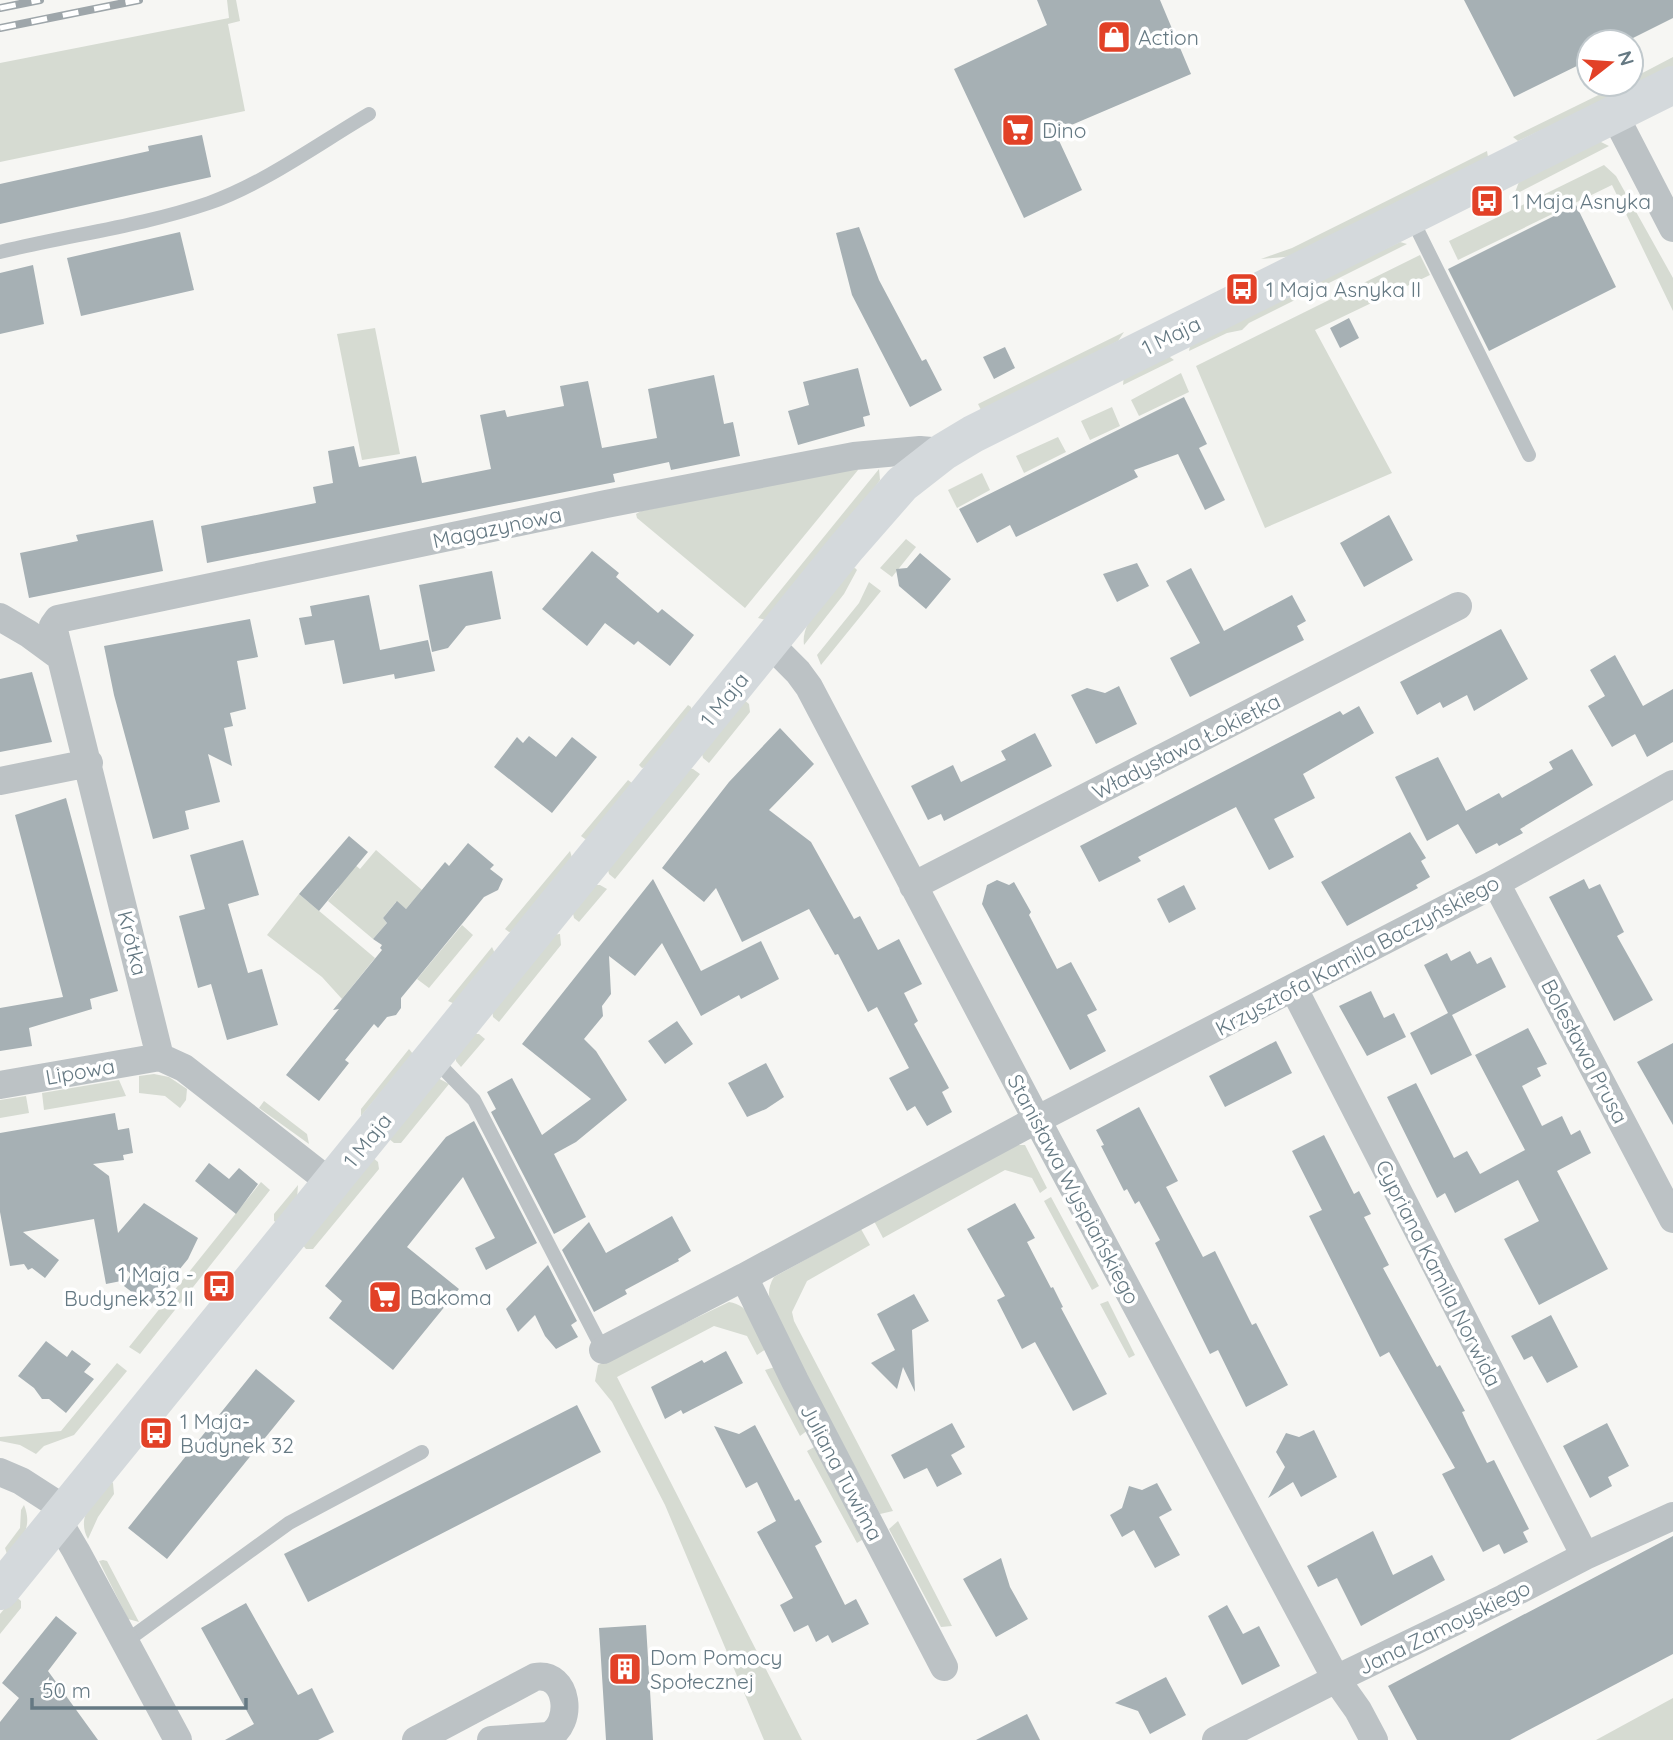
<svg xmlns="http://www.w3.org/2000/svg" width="1673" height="1740" font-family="Quicksand,sans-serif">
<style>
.green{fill:#d6dbd2}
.building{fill:#a6b0b4}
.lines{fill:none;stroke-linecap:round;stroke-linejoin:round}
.lane{stroke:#bcc2c5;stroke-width:14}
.street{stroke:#bcc2c5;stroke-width:28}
.secondary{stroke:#d4d9dc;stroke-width:38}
.rail-casing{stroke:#9ea6aa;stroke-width:8}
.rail{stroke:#fff;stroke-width:5;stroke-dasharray:16;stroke-linecap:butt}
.labels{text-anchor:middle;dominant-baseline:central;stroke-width:7;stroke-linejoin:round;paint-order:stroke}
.poi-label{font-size:21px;fill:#657983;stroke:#fff;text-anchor:start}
.street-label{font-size:21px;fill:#657983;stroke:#fff}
</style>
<rect width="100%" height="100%" fill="#f6f6f3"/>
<path class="green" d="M227,0H236L240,21L228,24L245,111L0,162V63L229,18Z
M1673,57V68L1518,141L1513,137L1621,84H1631V79Z
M1597,140L1609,146L1514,195L1520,179Z
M1487,151L1488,157L1296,256L1261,259L1292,248Z
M1604,165L1616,176L1673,278V311L1612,185L1458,260L1449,241Z
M1400,242L1407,244L1249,323L1242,330L1227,333L1189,351L1191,341Z
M1420,255L1430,275L1315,330L1392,473L1265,528L1196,366Z
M375,328L400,454L362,460L337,334Z
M1124,332L1118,341L982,412L978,404Z
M1167,355L1174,360L1123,385L1124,375Z
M1181,373L1189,392L1139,416L1131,400Z
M1112,407L1120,426L1090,440L1081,421Z
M1058,437L1066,452L1024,473L1016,456Z
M856,467L858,470L745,608L637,518L636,514L641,511Z
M879,469L880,480L867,499L766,620L758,618Z
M982,473L990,490L957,508L948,490Z
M906,539L916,547L892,577L880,568Z
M855,568L857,570L844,594L804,645C800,620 834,588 849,569Z
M869,582L881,591L821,665L817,655L859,603Z
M743,699L749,704L750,712L709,763L703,758L701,750Z
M688,705L691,707L692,714L650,766L642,768L639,765Z
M686,768L693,769L700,774L615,879L609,874L607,866Z
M628,780L632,783L592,838L585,839L581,836Z
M376,850L422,890L406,909L396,902L383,918L387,923L373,939L328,901L338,889L336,886L354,864L360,869Z
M570,851L573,861L516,931L509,932L505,929Z
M592,885H600L607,889L579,922L574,918L572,909Z
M299,894L375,958L342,999L322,977L267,935Z
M462,925L473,935L429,988L417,979Z
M560,934L561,945L499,1022L493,1017L492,1009L551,935Z
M492,947L496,956L455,1004L448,1001Z
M471,1034H479L485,1039L461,1067L456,1061V1053Z
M409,1049L413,1054L361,1116V1109Z
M154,1074L169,1077L187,1089L186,1100L180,1108L165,1096L139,1093V1076Z
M436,1077L449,1084L401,1143H394L388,1138Z
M119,1080L126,1096L44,1110L42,1093Z
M26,1096L29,1113L0,1118V1100Z
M264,1101L307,1134L309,1144L259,1108Z
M1012,1145H1025L1047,1188L1040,1193L1032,1178L1005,1170L883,1238L874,1221Z
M372,1157L378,1162L379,1169L313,1249H306L302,1244Z
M261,1182L270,1190L140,1354L129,1347Z
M298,1185L297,1199L279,1224L274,1221V1214Z
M1051,1197L1099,1286L1092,1290L1044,1201Z
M861,1229L870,1245L807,1281L792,1312L794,1321L893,1511L880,1514L773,1312C769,1299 766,1290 774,1277Z
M1108,1301L1135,1355L1129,1358L1100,1304Z
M729,1302C752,1305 757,1330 766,1349L757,1355L747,1336L714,1326L617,1377L802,1740H764L665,1505L612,1402L595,1381L598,1365Z
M117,1363L127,1371L74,1435L44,1446L36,1454L20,1445L0,1441V1437L61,1431Z
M775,1367L808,1430L800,1436L765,1370Z
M816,1446L865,1538L857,1543L807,1451Z
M110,1480L113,1483L114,1494L98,1517L88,1539C75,1515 96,1499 110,1480Z
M24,1505C33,1527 22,1540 8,1557L5,1548L20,1528L21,1510Z
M898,1521L952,1626L941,1627L889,1529Z
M103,1560L107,1561L139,1622L128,1619L99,1561Z
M15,1596L21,1601V1608L0,1634V1614Z
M1673,1698V1740H1596Z"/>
<path class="building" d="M1037,0H1160L1191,74L1055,132L1082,190L1024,218L954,69L1047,25Z
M1464,0H1673V18L1625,42H1589V60L1514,97Z
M202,135L211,177L0,224V184L149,151L148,146Z
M1576,205L1616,287L1489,351L1448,269Z
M859,227L879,280L922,361L926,359L942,390L910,407L852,295L836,233Z
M180,232L194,290L81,316L67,258Z
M33,265L44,324L0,334V273Z
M1349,318L1359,338L1340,348L1330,328Z
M1005,347L1015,368L994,379L983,357Z
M858,368L870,415L863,417L865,426L798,445L788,411L809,405L803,382Z
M714,375L724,424L733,422L740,456L671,470L669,462L613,474L615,482L207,563L201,526L316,503L313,487L333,483L328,451L354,446L359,467L416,456L422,483L491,469L480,415L505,410L507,417L564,406L560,386L588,381L602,448L657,438L648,389Z
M1184,397L1207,444L1199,448L1225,500L1205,510L1178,454L1134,470L1138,477L1016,537L1010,525L977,543L959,509Z
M1389,515L1413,560L1364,587L1340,543Z
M153,520L163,571L29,598L20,553L78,541L76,535Z
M592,551L619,573L616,577L658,613L662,609L694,635L670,666L638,641L634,645L605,623L587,646L542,609Z
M920,553L951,579L926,609L899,586L896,569L907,568Z
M1137,563L1149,586L1117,602L1103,574Z
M1191,568L1224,631L1292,595L1306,621L1297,626L1304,640L1190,697L1170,658L1200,643L1166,581Z
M492,571L501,619L466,626L448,648L432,652L419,585Z
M369,595L380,650L428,640L435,671L395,679L394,674L343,684L334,640L305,645L299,618L312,616L310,606Z
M250,619L258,657L237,661L246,709L230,713L233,726L224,728L232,766L208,754L220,802L185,811L189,829L153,839L114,695L104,646Z
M1501,629L1528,679L1474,711L1467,695L1443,708L1440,702L1417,715L1400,682Z
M1615,655L1643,706L1673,689V742L1647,757L1635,734L1612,747L1588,706L1605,696L1590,670Z
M32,672L52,742L0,752V679Z
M1119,686L1137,724L1096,744L1071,695L1087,688L1105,693Z
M1359,706L1374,733L1303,774L1315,798L1274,819L1294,857L1269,870L1236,807L1138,857L1141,861L1099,882L1080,846L1340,711L1343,715Z
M780,728L814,764L769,810L811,842L854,919L860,916L878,950L899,939L922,984L904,993L918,1021L914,1024L949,1088L942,1092L952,1112L927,1126L915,1106L907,1111L889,1078L909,1068L877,1007L868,1012L838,954L835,955L809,909L742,942L716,888L704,902L662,868L729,782Z
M1035,733L1052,766L944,821L941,814L928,820L911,786L953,765L961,782L1006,760L1001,751Z
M529,736L556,757L572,737L597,757L552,813L494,767L517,737L523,743Z
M1572,749L1593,785L1520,829L1523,833L1499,846L1497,843L1476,854L1458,824L1427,841L1395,777L1438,757L1466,811L1499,793L1502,798L1553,769L1549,762Z
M66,798L118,991L90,999L92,1009L29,1028L32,1046L0,1051V1008L63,997L15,815Z
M1410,832L1426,858L1421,861L1430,877L1416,885L1418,888L1347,926L1321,882Z
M349,836L368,852L319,911L299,894Z
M243,840L259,895L228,904L248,973L262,969L278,1025L227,1040L211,984L198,988L179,916L205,909L190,855Z
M468,843L494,865L490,869L503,879L498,890L484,897L439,952L401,998V1008L396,1015L387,1017L378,1028L374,1024L345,1060L349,1063L319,1101L286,1075L339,1009L333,1010L382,950L380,948L382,945L373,939L387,923L383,918L397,901L406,909L445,862L449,866Z
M653,879L701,971L761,941L779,979L741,999L739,995L701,1016L662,943L635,976L609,956L611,994L602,1006L603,1016L584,1039L596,1051L627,1100L576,1142L554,1154L586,1217L554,1234L491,1112L496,1109L487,1092L512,1078L542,1135L591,1099L522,1044Z
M1584,879L1589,889L1600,884L1624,932L1617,936L1653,1000L1614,1021L1549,897Z
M997,880L1009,885L1014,882L1031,912L1029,915L1057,969L1071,962L1097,1010L1087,1015L1106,1051L1070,1070L982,904L987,885Z
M1184,885L1196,909L1169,923L1157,899Z
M1470,951L1477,964L1491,957L1506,987L1452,1015L1472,1055L1431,1075L1410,1033L1448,1013L1424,965L1447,953L1451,961Z
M1371,991L1384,1018L1394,1013L1406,1037L1367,1056L1339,1006Z
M677,1021L693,1044L665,1064L648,1041Z
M1528,1028L1547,1064L1537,1068L1541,1076L1522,1086L1542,1126L1562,1116L1571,1135L1580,1130L1591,1153L1557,1171L1608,1269L1539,1305L1504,1239L1539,1221L1518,1180L1455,1213L1445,1193L1437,1198L1387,1097L1416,1083L1454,1158L1467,1151L1480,1174L1525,1150L1475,1055Z
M1276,1041L1292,1073L1225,1107L1209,1076Z
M1673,1043V1125L1637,1062Z
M766,1063L784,1097L766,1109L747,1117L728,1083Z
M1139,1107L1178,1181L1166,1187L1203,1257L1215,1251L1252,1325L1256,1323L1288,1385L1246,1407L1218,1350L1210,1354L1155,1243L1160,1240L1139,1201L1135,1204L1127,1189L1124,1191L1101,1146L1104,1145L1096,1130Z
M115,1113L118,1130L129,1128L133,1153L123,1155L124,1160L93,1164L109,1176L118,1233L144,1203L198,1238L188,1259L170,1281L171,1298L155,1300L150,1306L124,1286L131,1274L124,1268L126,1280L106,1284L94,1219L23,1232L59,1260L45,1278L32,1268L28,1270L24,1264L10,1266L0,1212V1133Z
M474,1121L537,1243L486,1270L475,1248L495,1238L463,1177L407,1247L459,1289L393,1370L329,1318L342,1301L325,1286L446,1137Z
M1324,1135L1354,1194L1359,1191L1371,1214L1364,1217L1389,1265L1383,1268L1437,1367L1440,1365L1465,1411L1462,1412L1468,1425L1487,1463L1494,1460L1529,1529L1523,1532L1528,1542L1504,1554L1499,1544L1483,1552L1442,1474L1455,1468L1389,1352L1380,1357L1309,1216L1322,1210L1292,1151Z
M209,1163L229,1179L239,1168L258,1184L236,1214L195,1181Z
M1015,1203L1035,1238L1027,1242L1051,1288L1053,1287L1063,1307L1061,1308L1107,1394L1073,1411L1035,1342L1022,1349L997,1300L1005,1296L967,1229Z
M672,1216L691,1251L678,1259L679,1261L625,1290L627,1294L594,1312L562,1250L589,1222L606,1253Z
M548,1265L577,1321L571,1325L578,1337L556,1349L545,1336L535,1315L518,1332L506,1309Z
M914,1294L929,1321L912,1330L915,1392L903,1367L897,1389L871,1363L895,1350L877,1314Z
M1551,1315L1578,1367L1547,1383L1532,1356L1524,1360L1511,1336Z
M46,1341L67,1357L72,1350L91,1364L84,1372L94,1379L66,1413L49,1399H42L34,1388L18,1376Z
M726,1351L743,1383L683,1414L681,1410L665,1419L651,1387L702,1360L704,1363Z
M256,1369L295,1401L167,1559L128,1528Z
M577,1405L601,1452L308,1602L284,1554Z
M952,1423L965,1447L951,1455L962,1474L937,1487L927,1468L904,1479L891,1455Z
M1607,1423L1629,1466L1608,1477L1612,1486L1590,1498L1563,1446Z
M755,1425L795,1501L799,1499L822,1542L815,1546L845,1605L856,1599L869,1624L832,1643L828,1635L816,1642L808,1625L794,1632L780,1605L793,1598L757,1532L776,1521L757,1482L746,1488L714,1426L739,1434Z
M1314,1430L1337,1477L1301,1497L1293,1482L1268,1498L1285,1467L1276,1452L1286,1433L1299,1437Z
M1157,1483L1172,1510L1159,1517L1180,1555L1155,1568L1134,1530L1122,1537L1110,1515L1122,1508L1129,1486L1142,1490Z
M1373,1531L1393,1575L1432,1555L1445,1580L1361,1626L1337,1578L1318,1587L1307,1566Z
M1673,1536V1654L1510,1740H1417L1388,1686Z
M1001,1558L1010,1587L1028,1619L996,1637L963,1579Z
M246,1603L298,1695L312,1688L334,1732L318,1740H225L254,1724L201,1628Z
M1227,1605L1243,1634L1259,1626L1280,1666L1242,1685L1208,1616Z
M56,1616L77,1633L48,1671L98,1740H0V1722L19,1698L2,1683Z
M646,1625L653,1740H606L599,1628Z
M1166,1677L1186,1715L1150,1734L1138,1711L1115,1703Z
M1027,1714L1040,1740H976Z"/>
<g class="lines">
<path class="lane" d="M1411,217L1529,455
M0,252C69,235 142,226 209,203C265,183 318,144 369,114
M433,1058L474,1100L603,1350
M125,1642L289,1523L422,1452"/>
<path class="street" d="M1614,114L1673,228
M0,617L29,634L59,656
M769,643L798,672L809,687L1037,1120L1336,1679L1358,1710L1374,1740
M0,781L89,763
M1496,883L1673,1219
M913,886L1458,606
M1294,989L1585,1556
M160,1057L53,626L58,619L606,504L854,456L920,450L943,452
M160,1057L184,1068L331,1183
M0,1085L160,1057
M603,1350L744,1277
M0,1472L21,1481L66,1510
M54,1525L66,1534L76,1551L178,1740
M944,1667L795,1381L744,1277L1021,1128L1496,883L1673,784
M416,1740L535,1677C569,1671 574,1725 548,1736L491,1740
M1216,1740L1336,1679L1504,1598L1585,1556L1673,1516"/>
<path class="secondary" d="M0,1591L846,548L902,484L943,452L973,434L1673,85"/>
<defs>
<path id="rail" d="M0,8L40,0
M0,28L139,0"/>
</defs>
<use href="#rail" class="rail-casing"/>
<use href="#rail" class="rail"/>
</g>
<defs>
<symbol id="shop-square" viewBox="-11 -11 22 22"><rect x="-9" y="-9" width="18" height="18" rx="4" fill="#e24127" stroke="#fff"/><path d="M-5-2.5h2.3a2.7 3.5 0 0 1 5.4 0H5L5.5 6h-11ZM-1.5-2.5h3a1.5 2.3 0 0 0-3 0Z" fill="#fff"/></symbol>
<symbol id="supermarket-square" viewBox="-11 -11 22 22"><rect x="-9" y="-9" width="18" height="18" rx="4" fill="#e24127" stroke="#fff"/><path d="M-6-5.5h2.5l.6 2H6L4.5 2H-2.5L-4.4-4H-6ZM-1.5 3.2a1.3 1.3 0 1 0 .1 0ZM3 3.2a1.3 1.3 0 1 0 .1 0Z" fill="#fff"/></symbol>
<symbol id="bus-square" viewBox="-11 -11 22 22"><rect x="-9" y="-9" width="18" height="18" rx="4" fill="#e24127" stroke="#fff"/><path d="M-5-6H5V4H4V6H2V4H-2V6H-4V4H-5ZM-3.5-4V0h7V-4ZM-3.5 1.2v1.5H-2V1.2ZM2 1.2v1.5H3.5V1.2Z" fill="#fff"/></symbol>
<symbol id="building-square" viewBox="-11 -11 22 22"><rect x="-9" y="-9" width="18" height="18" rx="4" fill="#e24127" stroke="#fff"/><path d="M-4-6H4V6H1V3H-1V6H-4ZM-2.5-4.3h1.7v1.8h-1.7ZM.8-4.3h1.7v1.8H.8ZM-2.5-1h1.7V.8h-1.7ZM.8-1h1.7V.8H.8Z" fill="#fff"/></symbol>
</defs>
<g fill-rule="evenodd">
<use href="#shop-square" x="1095" y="18" width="38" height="38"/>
<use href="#supermarket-square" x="999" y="111" width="38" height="38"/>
<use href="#bus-square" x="1468" y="182" width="38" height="38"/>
<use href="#bus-square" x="1223" y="270" width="38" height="38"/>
<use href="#bus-square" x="200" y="1267" width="38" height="38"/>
<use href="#supermarket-square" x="366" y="1278" width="38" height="38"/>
<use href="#bus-square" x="137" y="1414" width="38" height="38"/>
<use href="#building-square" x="606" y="1650" width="38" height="38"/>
</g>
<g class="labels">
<g class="poi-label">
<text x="1138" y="37">Action</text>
<text x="1042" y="130">Dino</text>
<text x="1512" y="201">1 Maja Asnyka</text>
<text x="1266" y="289">1 Maja Asnyka II</text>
<text x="194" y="1274" text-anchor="end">1 Maja -<tspan x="194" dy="24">Budynek 32 II</tspan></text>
<text x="410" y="1297">Bakoma</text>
<text x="180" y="1421">1 Maja-<tspan x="180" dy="24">Budynek 32</tspan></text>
<text x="650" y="1657">Dom Pomocy<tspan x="650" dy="24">Społecznej</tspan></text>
</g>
<g class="street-label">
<text transform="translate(1171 335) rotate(-26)">1 Maja</text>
<text transform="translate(497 527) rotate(-12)">Magazynowa</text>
<text transform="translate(724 699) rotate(-51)">1 Maja</text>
<text transform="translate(1186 746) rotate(-27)">Władysława Łokietka</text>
<text transform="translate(133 943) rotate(76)">Krótka</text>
<text transform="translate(1357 955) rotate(-28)">Krzysztofa Kamila Baczyńskiego</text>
<text transform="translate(1585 1051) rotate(62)">Bolesława Prusa</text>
<text transform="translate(80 1071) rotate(-10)">Lipowa</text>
<text transform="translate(367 1140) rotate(-51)">1 Maja</text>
<text transform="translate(1074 1189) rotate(62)">Stanisława Wyspiańskiego</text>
<text transform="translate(1439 1273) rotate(63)">Cypriana Kamila Norwida</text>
<text transform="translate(842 1472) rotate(62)">Juliana Tuwima</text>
<text transform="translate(1444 1627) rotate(-26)">Jana Zamoyskiego</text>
</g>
</g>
<g transform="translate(1610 63) rotate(73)"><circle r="33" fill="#ffffff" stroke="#c1c9cd" stroke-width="2"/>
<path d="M0-5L12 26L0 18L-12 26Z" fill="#e24127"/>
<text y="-10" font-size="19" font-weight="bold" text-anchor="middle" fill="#657983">N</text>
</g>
<path d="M32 1698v10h214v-10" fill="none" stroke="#657983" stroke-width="3.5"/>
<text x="42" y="1698" font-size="21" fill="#657983" stroke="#ffffff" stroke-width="5" paint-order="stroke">50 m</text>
</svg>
